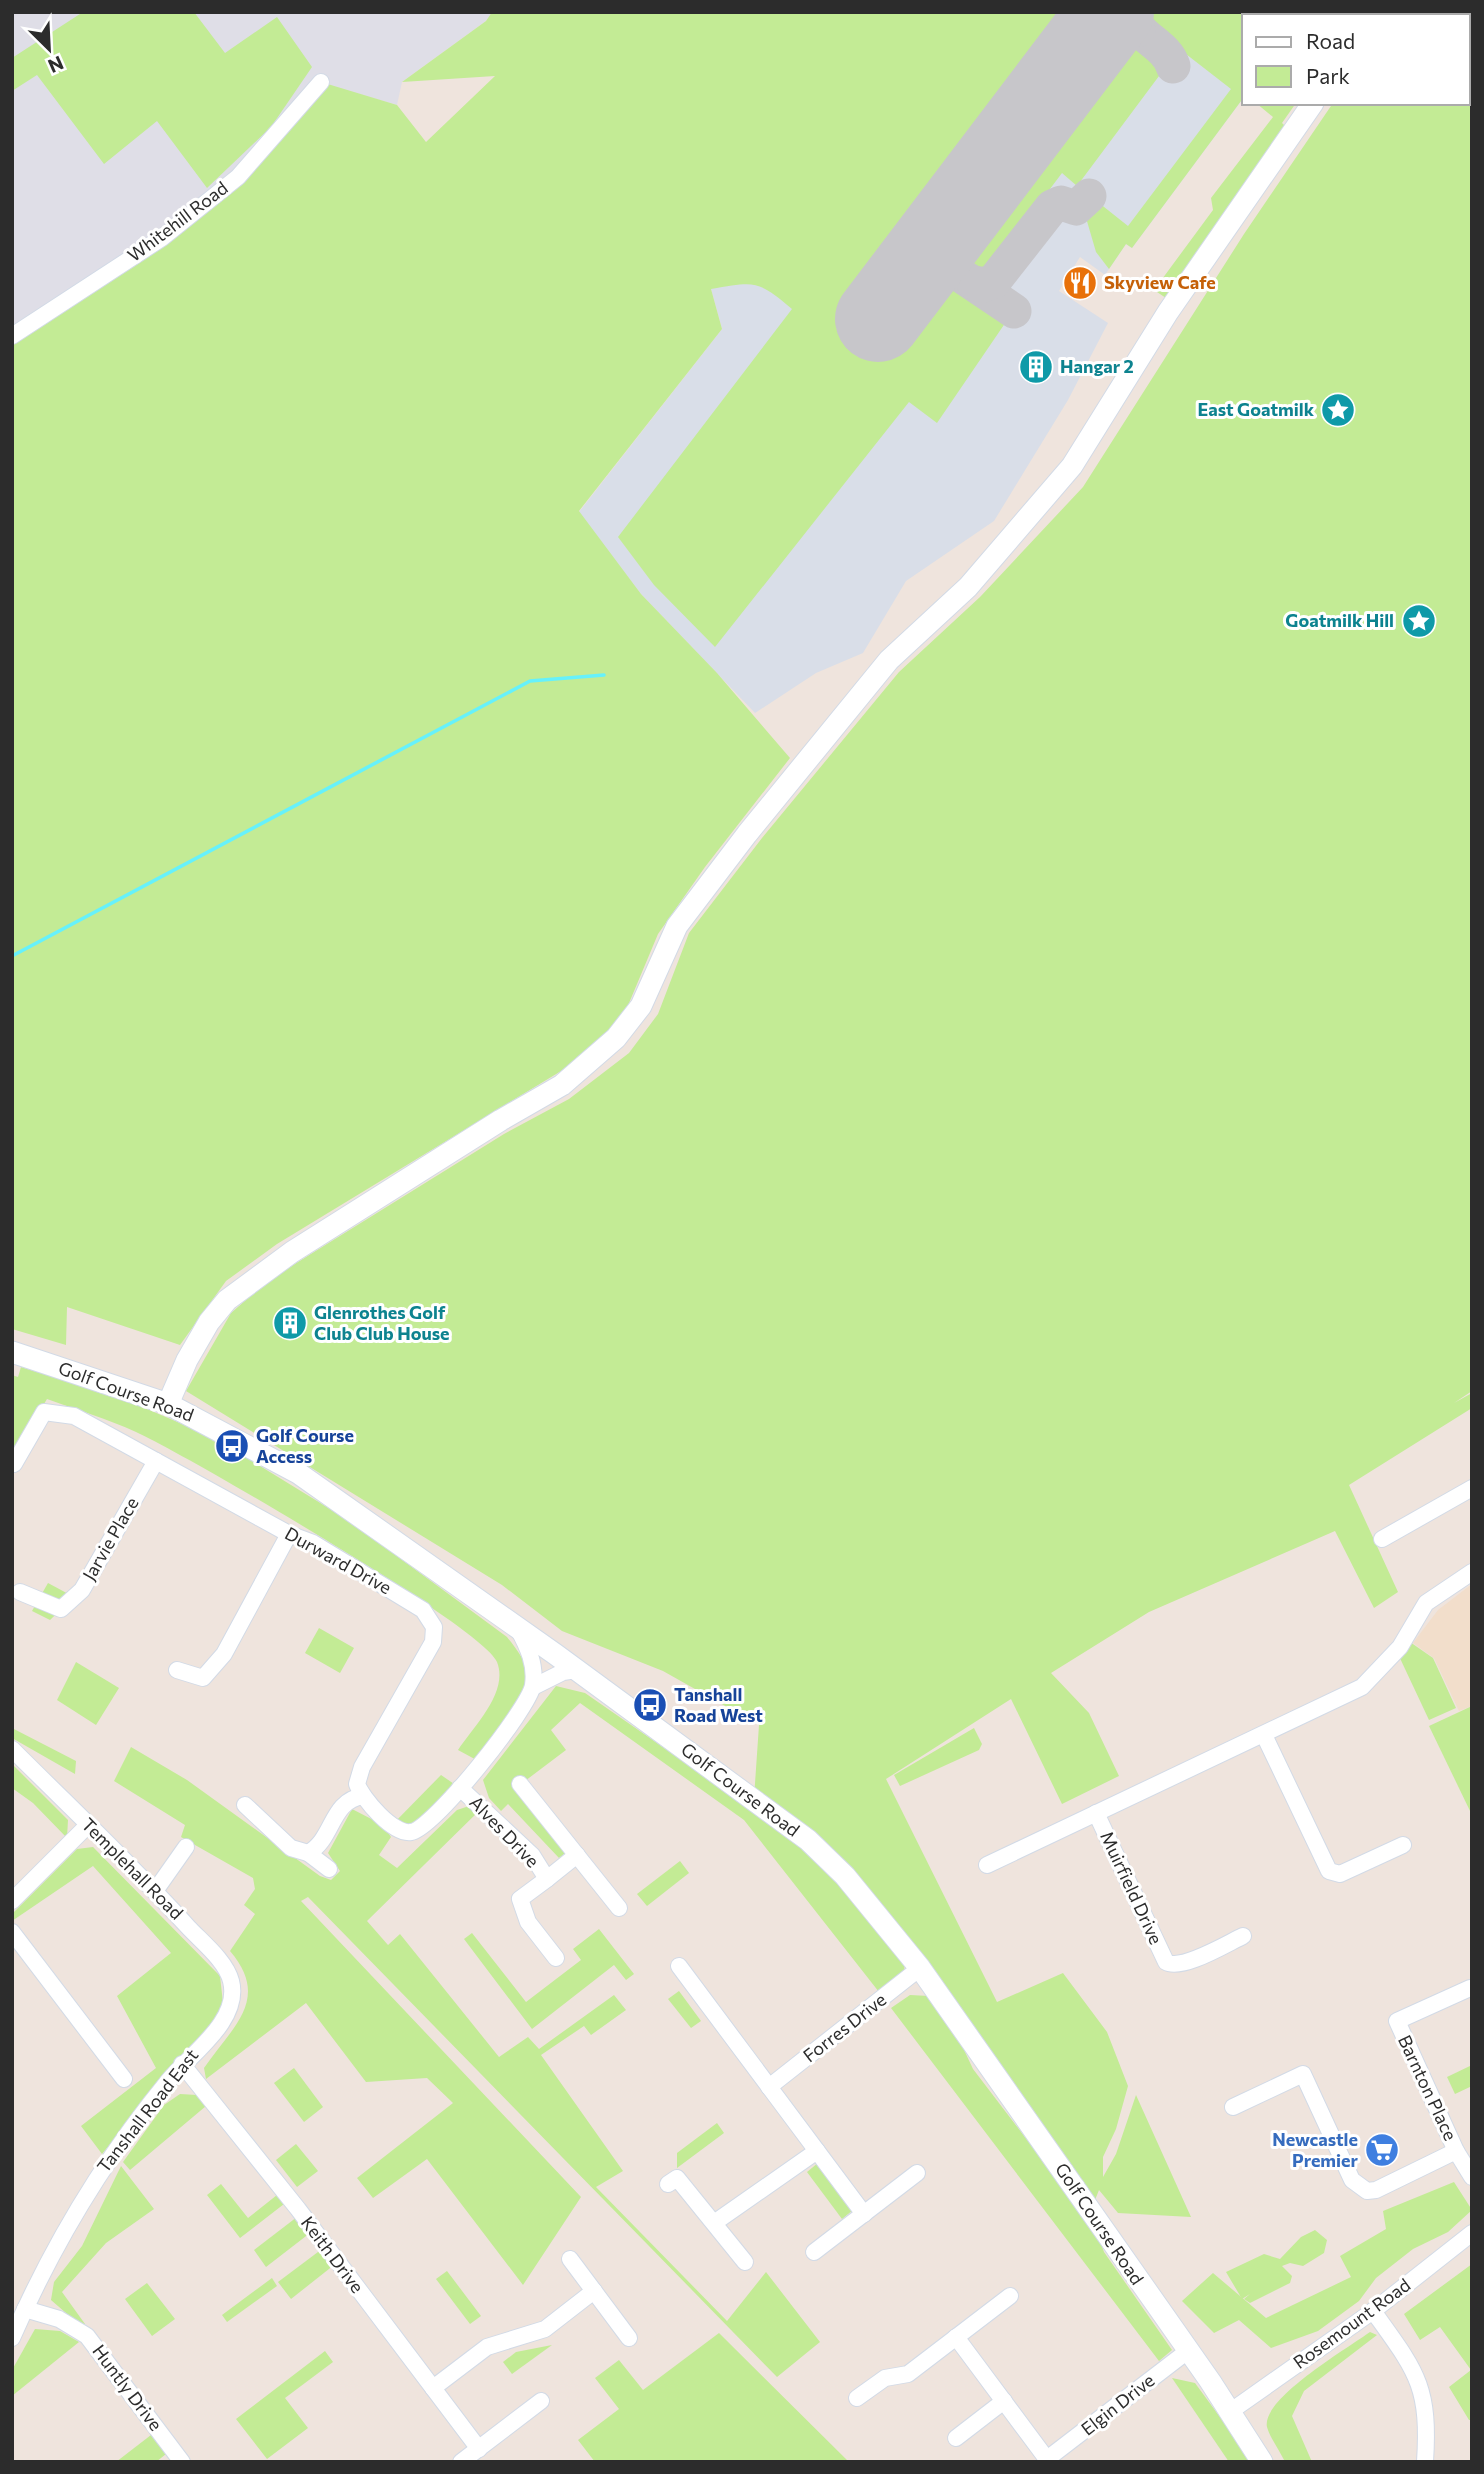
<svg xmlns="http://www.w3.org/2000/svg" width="1484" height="2474" font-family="Commissioner,sans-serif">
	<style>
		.industrial { fill: #dfdee7 }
		.education { fill: #f2decb }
		.airport { fill: #d9dee8 }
		.green { fill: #c3eb95 }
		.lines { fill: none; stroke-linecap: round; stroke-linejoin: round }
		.stream { stroke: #66f1fb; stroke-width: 3.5 }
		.taxiway { stroke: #c7c6ca; stroke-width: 35 }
		.runway { stroke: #c7c6ca; stroke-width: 86 }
		.street-casing { stroke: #d2dae6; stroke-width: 18 }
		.secondary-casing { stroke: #d2dae6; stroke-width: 23 }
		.street { stroke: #fff; stroke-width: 16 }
		.secondary { stroke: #fff; stroke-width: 21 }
		.labels { text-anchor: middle; stroke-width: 6; stroke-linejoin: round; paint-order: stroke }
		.street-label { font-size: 18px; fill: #2c2c2c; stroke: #fff }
		.food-label { font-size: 18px; font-weight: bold; fill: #c56008; stroke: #fff; text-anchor: start }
		.culture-label { font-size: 18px; font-weight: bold; fill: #0d838f; stroke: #fff; text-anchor: start }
		.transit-label { font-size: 18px; font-weight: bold; fill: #164399; stroke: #fff; text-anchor: start }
		.shop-label { font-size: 18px; font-weight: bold; fill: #366cbe; stroke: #fff; text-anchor: end }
	</style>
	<rect width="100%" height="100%" fill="#efe4dd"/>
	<path class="industrial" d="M12,12H492L486,21L402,82L397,105L321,83L238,177L12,336Z"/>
	<path class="education" d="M1472,1584V1706L1459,1711L1434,1658L1413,1643L1438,1610Z"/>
	<path class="airport" d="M782,12H1364L1362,16H1244V97L1132,248L1126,244L1105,275L1080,257L1059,291L1108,323L1068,400L994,521L906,581L863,653L816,673L755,713L641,594L579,512L722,329L711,289Z"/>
	<g class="green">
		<path d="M83,12H194L225,53L277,17L312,67L271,127L207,188L157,121L104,164L37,75L12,91V58Z"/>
		<path d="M492,12H1084L898,258L886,256L851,301L888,327C904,307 921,270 951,275L1010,316L937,423L909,402L715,647L654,585L618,537L792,309C757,279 755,282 711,289L722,329L579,511L641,594L717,673L790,758L705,867L658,934L624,1015L594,1051L277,1244L226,1281L180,1345L67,1307L66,1345L12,1329V336L238,177L321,82L397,105L426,142L495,76L402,82L486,21Z"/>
		<path d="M1139,12H1357L1355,16H1244V97L1132,248L1126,244L1109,269L1096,252L1084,211L1094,199L1128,226L1231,89L1146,23Z"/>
		<path d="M1394,12H1472V1391L1454,1403L1472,1393V1408L1349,1485L1398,1592L1374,1608L1335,1531L1149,1612L1051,1673L1089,1713L1119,1776L1062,1804L1011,1699L886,1779L997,2002L1063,1973L1107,2032L1128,2086L1116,2129L1103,2157V2177L1116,2154L1136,2095L1191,2217L1118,2213L1099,2190L1091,2210L876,1911L754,1798L759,1725L663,1671L562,1631L502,1585L186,1391L231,1313L269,1280L504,1134L569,1099L629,1053L658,1014L689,933L762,838L899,672L980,597L1083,487L1244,234L1333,103H1468V16H1392Z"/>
		<path d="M1120,36C1141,36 1159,56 1159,76L1077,186L1062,173L988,271L975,274C959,266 955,253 958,236L1100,47L1108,39Z"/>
		<path d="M1256,103H1296L1282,123L1286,127L1169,300L1154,290L1213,210L1211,198L1273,117Z"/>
		<path d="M21,1367L121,1398L213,1437L348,1520L507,1637C518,1651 532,1668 528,1687C525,1702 492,1747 482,1763L458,1750C474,1726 509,1692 497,1662C484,1628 185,1454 136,1432C108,1419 77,1410 47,1399L12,1457V1375L18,1377Z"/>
		<path d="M48,1583L74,1597L50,1620L32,1611Z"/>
		<path d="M319,1628L354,1648L340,1673L305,1653Z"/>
		<path d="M1410,1642L1433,1658L1456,1708L1429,1720L1398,1654Z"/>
		<path d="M76,1662L119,1688L96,1725L57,1700Z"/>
		<path d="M556,1686L585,1693L781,1829L829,1874L905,1959L904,1974L879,1992L744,1820L580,1703L551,1730L566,1750L521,1784L571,1848L559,1858L508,1804L501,1811L489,1798L483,1780Z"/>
		<path d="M1472,1706V1812L1471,1813L1429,1726Z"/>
		<path d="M12,1728L76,1761L75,1774L12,1738Z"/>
		<path d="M974,1728L982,1744L979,1750L900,1786L894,1775Z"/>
		<path d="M131,1747L187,1780L320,1876L331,1880L340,1871L328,1853L352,1809L383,1825L391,1837L379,1855L397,1868L457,1810L469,1806L482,1808L367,1921L388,1945L400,1934L499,2057L528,2037L539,2049L614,1995L626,2010L591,2035L584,2026L541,2055L623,2171L596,2187L727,2321L766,2272L820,2342L777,2377L308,1897L301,1901L581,2197L523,2285L427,2159L373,2198L357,2178L453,2103L427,2078L366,2082L306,2003L206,2079L204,2068C233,2026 271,1999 230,1951L255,1914L244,1905L255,1889L253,1878L181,1837L185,1825L114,1781Z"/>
		<path d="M12,1764L68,1820L67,1838L33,1803L12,1788Z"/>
		<path d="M441,1775L460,1788L419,1828L392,1825Z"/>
		<path d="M93,1847L220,1976L223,2003L212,2027L162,2081L102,2154L81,2126L156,2068L117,1996L171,1953L93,1866L12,1921L13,1913L77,1849Z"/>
		<path d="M680,1861L689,1873L647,1906L637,1894Z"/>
		<path d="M599,1929L634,1974L626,1980L614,1965L532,2029L464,1939L472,1933L526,2002L581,1960L573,1949Z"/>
		<path d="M679,1991L701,2021L691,2028L668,1999Z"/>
		<path d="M910,1995L929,1996L951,2022L973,2069L1096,2230L1104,2252L1172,2350L1159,2361L891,2008Z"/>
		<path d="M1472,2065V2086L1455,2094L1447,2077Z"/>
		<path d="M294,2068L323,2107L304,2122L274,2083Z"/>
		<path d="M180,2094L197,2095L206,2106L130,2170L123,2162L164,2105Z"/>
		<path d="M717,2123L724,2133L677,2168V2153Z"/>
		<path d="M296,2144L318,2171L297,2187L276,2160Z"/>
		<path d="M818,2163L853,2210L842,2219L807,2172Z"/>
		<path d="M121,2166L154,2209L106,2243L62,2292L85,2324L81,2326L51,2300L54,2282L82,2246Z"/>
		<path d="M1454,2182L1472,2210L1448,2232L1413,2249L1376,2278L1359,2301L1318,2331L1271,2348L1239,2320L1214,2333L1182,2301L1213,2273L1266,2318L1351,2277L1340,2256L1386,2229L1383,2211Z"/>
		<path d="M221,2184L248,2218L277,2195L284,2204L240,2238L207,2195Z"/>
		<path d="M297,2217L310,2233L266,2267L254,2250Z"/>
		<path d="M1315,2230L1327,2240L1324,2253L1303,2266L1290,2263L1282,2266L1292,2276L1290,2283L1250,2303L1244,2299L1250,2294L1242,2299L1226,2272L1264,2254L1280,2259L1301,2237Z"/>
		<path d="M322,2249L334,2265L291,2299L278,2282Z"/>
		<path d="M1472,2264V2420H1469L1449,2387L1471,2370L1440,2327L1420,2340L1404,2314Z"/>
		<path d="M447,2271L481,2316L470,2324L436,2279Z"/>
		<path d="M272,2278L277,2286L227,2322L222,2315Z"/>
		<path d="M147,2283L175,2319L152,2336L125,2299Z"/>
		<path d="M35,2329L60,2331L79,2342L12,2396V2370Z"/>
		<path d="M1370,2332L1377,2335L1304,2391L1292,2416L1312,2462H1285C1280,2451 1270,2438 1267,2427C1261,2399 1348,2348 1370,2332Z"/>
		<path d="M719,2333L849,2462H595L578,2440L619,2409L595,2378L619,2360L643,2390Z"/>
		<path d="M552,2345L512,2374L503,2362L516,2352Z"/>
		<path d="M325,2351L333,2362L285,2398L308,2428L267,2459L236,2419Z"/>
		<path d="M1172,2378L1195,2383L1253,2462H1229Z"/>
		<path d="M151,2435L166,2454L156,2462H116Z"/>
	</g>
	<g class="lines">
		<path class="stream" d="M12,956L530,681L604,675"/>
		<g class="taxiway">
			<path d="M1131,12C1135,38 1165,42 1173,66"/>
			<path d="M1090,39L1116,28L1138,30"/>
			<path d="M954,221L943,240L946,259L956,272L1014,311"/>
			<path d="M909,279C923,265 938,263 956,272"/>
			<path d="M974,283L984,285L994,281L1052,207L1061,203L1076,208L1089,196"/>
		</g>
		<path class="runway" d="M878,319L1111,12"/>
		<g class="street-casing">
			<g id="street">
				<path d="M12,336L162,238L238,177L321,82"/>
				<path d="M14,1464L44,1412L74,1416L289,1534L313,1543L423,1610L434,1627L433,1642L362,1767L357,1784C362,1798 393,1835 411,1832C433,1829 529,1709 533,1685C536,1665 528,1647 518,1629"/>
				<path d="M1382,1539L1472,1488"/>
				<path d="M20,1592L61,1609L82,1590L156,1461"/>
				<path d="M177,1670L203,1678L224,1654L289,1534"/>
				<path d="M533,1687L563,1672L576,1670"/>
				<path d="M1264,1735L1329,1871L1340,1874L1403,1845"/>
				<path d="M12,1749C71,1808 132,1865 188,1927C202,1942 226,1961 231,1981C241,2020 192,2053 169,2080C104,2159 53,2244 12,2338"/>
				<path d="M520,1784L619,1908"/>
				<path d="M460,1788L532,1855L547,1879L520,1899L528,1922L556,1958"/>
				<path d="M245,1805L291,1848L308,1853C334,1839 330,1801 363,1796"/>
				<path d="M1096,1813L1166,1962C1182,1971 1226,1944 1243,1936"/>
				<path d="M308,1853L329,1869"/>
				<path d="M987,1865L1362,1687L1400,1647L1426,1603L1472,1572"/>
				<path d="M547,1879L577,1855"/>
				<path d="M155,1891L186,1847"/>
				<path d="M12,1901L88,1825"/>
				<path d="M12,1932L124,2079"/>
				<path d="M679,1966L864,2214"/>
				<path d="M1470,1988L1397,2021L1456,2151L1472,2177"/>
				<path d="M182,2064L298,2209L479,2449"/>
				<path d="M769,2087L920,1968"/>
				<path d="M1233,2107L1303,2074L1352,2180L1367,2191L1376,2190L1456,2151"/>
				<path d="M668,2184L677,2178L745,2262"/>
				<path d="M714,2223L817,2151"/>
				<path d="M814,2252L917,2173"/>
				<path d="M570,2259L629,2338"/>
				<path d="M25,2309L59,2319L87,2336L182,2462"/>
				<path d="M1373,2311C1416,2371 1430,2385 1425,2462"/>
				<path d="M956,2337L1049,2462"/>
				<path d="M433,2388L487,2347L545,2329L594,2291"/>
				<path d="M857,2398L885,2378L908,2374L1010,2296"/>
				<path d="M1231,2411L1373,2311L1472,2233"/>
				<path d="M956,2438L1004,2401"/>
				<path d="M1047,2459L1189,2350"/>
				<path d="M461,2462L541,2401"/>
			</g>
		</g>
		<g class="secondary-casing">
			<g id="secondary">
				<path d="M1373,16L1375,12"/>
				<path d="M12,1352L168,1404L298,1473L555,1654L808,1840L845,1876L920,1968L1210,2381L1262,2462"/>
				<path d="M168,1404L187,1360L209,1322L227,1300L292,1252L501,1120L562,1085L616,1038L641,1006L677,926L747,834L889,660L968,587L1072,466L1168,312L1313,103"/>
			</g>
		</g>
		<use href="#street" class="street"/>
		<use href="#secondary" class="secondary"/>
	</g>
	<defs>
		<g id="restaurant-disc" transform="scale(1.75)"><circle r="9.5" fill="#e8710a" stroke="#fff"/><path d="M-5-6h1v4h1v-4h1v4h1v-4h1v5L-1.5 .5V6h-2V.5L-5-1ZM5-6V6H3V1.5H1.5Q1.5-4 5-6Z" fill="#fff"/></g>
		<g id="building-disc" transform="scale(1.75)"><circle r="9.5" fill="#0f9aa8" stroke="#fff"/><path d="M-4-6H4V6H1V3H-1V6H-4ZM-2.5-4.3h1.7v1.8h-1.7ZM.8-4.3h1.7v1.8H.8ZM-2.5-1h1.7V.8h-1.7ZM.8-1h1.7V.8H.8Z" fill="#fff"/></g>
		<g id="sight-disc" transform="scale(1.75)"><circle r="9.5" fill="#0f9aa8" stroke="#fff"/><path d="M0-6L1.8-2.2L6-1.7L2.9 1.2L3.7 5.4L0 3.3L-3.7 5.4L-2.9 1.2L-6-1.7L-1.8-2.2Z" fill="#fff"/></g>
		<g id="bus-disc" transform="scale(1.75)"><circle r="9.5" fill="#1a4fb4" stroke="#fff"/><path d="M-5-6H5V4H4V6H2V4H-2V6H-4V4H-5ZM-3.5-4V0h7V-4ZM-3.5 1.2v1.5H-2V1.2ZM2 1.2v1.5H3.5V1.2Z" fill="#fff"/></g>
		<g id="supermarket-disc" transform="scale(1.75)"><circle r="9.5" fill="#3f7fe0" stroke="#fff"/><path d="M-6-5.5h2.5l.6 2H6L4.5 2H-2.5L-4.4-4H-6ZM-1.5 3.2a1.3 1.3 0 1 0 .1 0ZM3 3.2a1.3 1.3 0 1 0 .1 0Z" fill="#fff"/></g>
	</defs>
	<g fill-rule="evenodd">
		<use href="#restaurant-disc" x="1080" y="283"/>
		<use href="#building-disc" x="1036" y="367"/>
		<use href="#sight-disc" x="1338" y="410"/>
		<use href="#sight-disc" x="1419" y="621"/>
		<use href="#building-disc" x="290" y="1323"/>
		<use href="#bus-disc" x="232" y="1446"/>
		<use href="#bus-disc" x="650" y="1705"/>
		<use href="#supermarket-disc" x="1382" y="2150"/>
	</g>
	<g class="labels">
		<g class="street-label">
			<text transform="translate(178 222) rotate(-37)" y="6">Whitehill Road</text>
			<text transform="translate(126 1392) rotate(20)" y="6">Golf Course Road</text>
			<text transform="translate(111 1539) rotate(-60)" y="6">Jarvie Place</text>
			<text transform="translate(338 1561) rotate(29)" y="6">Durward Drive</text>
			<text transform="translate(740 1790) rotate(37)" y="6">Golf Course Road</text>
			<text transform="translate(504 1832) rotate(46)" y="6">Alves Drive</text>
			<text transform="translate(132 1869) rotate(45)" y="6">Templehall Road</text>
			<text transform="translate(1131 1888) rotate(65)" y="6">Muirfield Drive</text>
			<text transform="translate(845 2028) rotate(-38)" y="6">Forres Drive</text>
			<text transform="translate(1427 2088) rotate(65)" y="6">Barnton Place</text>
			<text transform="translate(148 2111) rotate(-52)" y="6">Tanshall Road East</text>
			<text transform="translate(1099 2224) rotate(56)" y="6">Golf Course Road</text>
			<text transform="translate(332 2255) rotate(53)" y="6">Keith Drive</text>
			<text transform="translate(1352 2324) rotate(-36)" y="6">Rosemount Road</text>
			<text transform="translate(127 2388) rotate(53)" y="6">Huntly Drive</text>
			<text transform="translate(1118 2405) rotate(-38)" y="6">Elgin Drive</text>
		</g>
		<g class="food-label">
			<text x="1104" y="289">Skyview Cafe</text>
		</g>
		<g class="culture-label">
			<text x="1060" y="373">Hangar 2</text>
			<text x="1314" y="416" text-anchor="end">East Goatmilk</text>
			<text x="1394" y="627" text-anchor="end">Goatmilk Hill</text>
			<text x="314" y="1319">Glenrothes Golf<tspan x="314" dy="21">Club Club House</tspan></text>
		</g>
		<g class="transit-label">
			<text x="256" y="1442">Golf Course<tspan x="256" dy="21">Access</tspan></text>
			<text x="674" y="1701">Tanshall<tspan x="674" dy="21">Road West</tspan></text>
		</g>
		<g class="shop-label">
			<text x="1358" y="2146">Newcastle<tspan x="1358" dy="21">Premier</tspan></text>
		</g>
	</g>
	<rect width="1484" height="2474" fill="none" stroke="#2c2c2c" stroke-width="28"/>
	<rect x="1242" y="14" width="228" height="91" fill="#ffffff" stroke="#ababab" stroke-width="2"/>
	<rect x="1256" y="37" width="35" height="10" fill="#ffffff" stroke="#ababab" stroke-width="2"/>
	<text x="1306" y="49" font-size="21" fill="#2c2c2c">Road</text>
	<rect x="1256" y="66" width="35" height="21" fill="#c3eb95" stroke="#ababab" stroke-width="2"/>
	<text x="1306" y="84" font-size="21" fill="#2c2c2c">Park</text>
	<g transform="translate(49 49) rotate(156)" stroke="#ffffff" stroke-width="5" paint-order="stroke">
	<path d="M0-5L12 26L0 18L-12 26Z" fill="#2c2c2c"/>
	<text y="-10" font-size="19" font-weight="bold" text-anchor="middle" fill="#2c2c2c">N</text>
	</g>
</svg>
